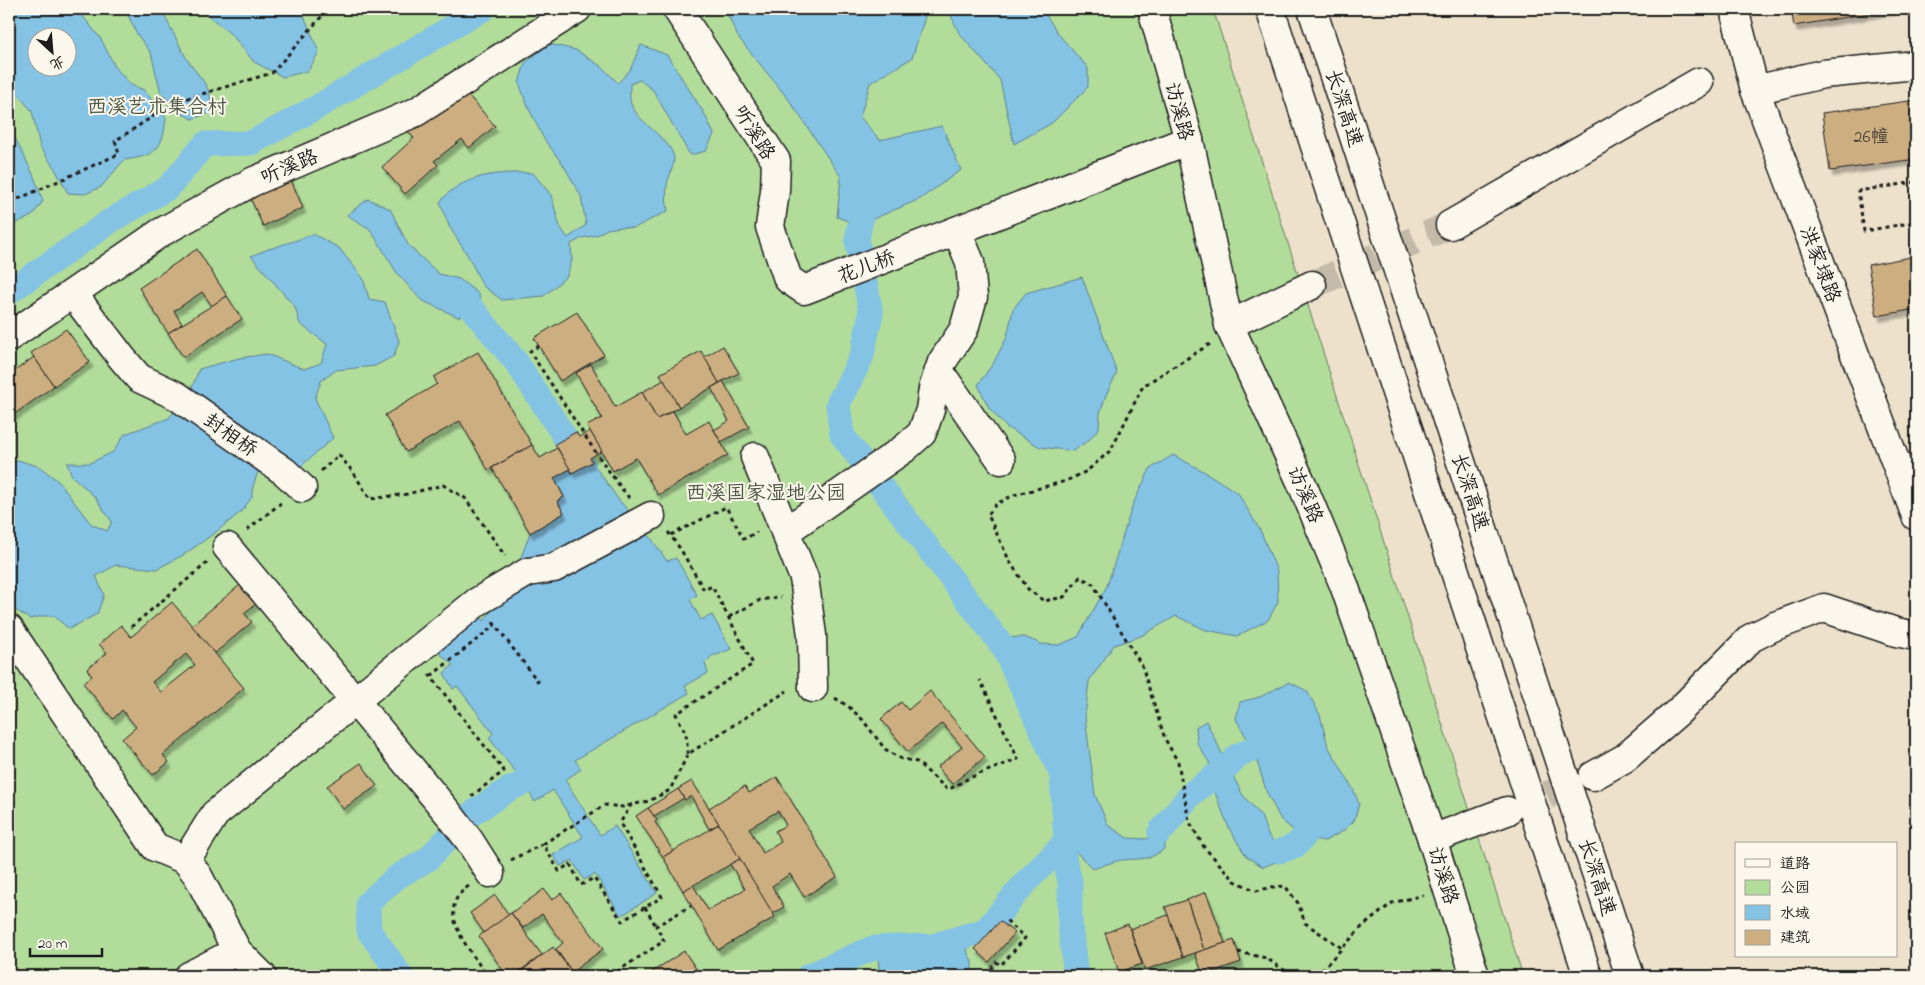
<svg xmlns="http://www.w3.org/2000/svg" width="1925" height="985" font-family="'Indie Flower','LXGW WenKai TC',sans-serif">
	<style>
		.green { fill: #b1dc9a; stroke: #667c5b; fill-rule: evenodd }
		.water { fill: #85c3e5; stroke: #5b8095; fill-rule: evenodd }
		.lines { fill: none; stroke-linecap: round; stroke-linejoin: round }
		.canal { stroke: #85c3e5; stroke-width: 25 }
		.building { fill: #cdae81; stroke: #1c1c1c; fill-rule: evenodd; filter: url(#shadow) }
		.minor-tunnel { stroke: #c3baa9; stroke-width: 28; stroke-dasharray: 28 14; stroke-linecap: butt }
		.minor-casing { stroke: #1c1c1c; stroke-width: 31 }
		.highway-casing { stroke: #1c1c1c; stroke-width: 31 }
		.path { stroke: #1c1c1c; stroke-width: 3; stroke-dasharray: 4 4; stroke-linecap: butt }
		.minor { stroke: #fbf7ec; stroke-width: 28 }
		.highway { stroke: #fbf7ec; stroke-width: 28 }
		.labels { text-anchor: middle; stroke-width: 4; stroke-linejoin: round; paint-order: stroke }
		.number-label { font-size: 18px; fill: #484035 }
		.park-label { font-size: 20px; fill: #495642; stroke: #fbf7ec }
		.street-label { font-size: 20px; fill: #1c1c1c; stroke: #fbf7ec }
	</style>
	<defs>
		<filter id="shadow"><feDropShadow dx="3" dy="5.5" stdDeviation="1" flood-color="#0004"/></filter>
	</defs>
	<rect width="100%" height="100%" fill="#ede1cc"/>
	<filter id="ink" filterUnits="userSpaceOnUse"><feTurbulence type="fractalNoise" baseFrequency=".02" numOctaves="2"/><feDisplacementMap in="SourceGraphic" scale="10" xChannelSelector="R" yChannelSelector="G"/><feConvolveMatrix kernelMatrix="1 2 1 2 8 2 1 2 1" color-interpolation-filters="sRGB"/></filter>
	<g filter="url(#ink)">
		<path class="green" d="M9,9H1213L1523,976H9ZM38,38H68V68H38Z"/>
		<g class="water">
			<path d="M9,9H77L101,39L115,67L131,85L144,90L166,118C163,150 155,156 124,160L101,187L85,194L68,193L55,169L40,147L32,111L9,84ZM38,38H68V68H38Z"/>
			<path d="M125,9H161C169,24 176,39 184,54C196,77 215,84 210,113L192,119L179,112L161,93L151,53L137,34Z"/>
			<path d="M205,9H299L304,16L319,52L308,71L283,77L254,62L232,35L209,16Z"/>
			<path d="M725,9H919L925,17L912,58L870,83L860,117L880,140L942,126L961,170L920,199L859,225L837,217L841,177L789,100L738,37Z"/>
			<path d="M948,9H1042L1059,35L1088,68V87L1052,123L1014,144L1000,80L959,33Z"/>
			<path d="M549,44L576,50L602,67L618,83L630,70L641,45L667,55L704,113L714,134L706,151L690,155L653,90L640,80L630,84C630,90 629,98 631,104C638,123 672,140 674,158C674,166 669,176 667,184C666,193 666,202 668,211L634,228L621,227L607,229L597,235L582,238L571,244L572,260L567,276L544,296L502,300L483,286L468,256L449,226L440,202C462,174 499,172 533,173L551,195L560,227L568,238L586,225L581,196L564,166L544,139L528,107L519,83L525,63Z"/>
			<path d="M9,126L33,174L43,201L32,216L14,224L9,221Z"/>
			<path d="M368,199L390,209L408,245L439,274L459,279L479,294L480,307L458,317L421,300L397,273L370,229L347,215Z"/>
			<path d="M313,234L339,248L363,278L369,299L385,302L399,341L394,356L375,366L336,370L321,381L315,398L333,438L299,468L269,460L257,474L252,490V497L242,511L216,532L185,554L157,569L116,565L96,576L104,595L97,614L69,629L54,616H43L30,619L9,606V468L18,460L40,467L58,481L91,524L107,531L112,522L95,497L72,476L67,463H90L113,452L125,434L169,418L190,393L199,369L239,358L267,354L304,369L321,363L327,344L300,324L295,307L251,256C270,247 292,243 313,234Z"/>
			<path d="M1082,277L1117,373L1106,395L1100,413L1099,428L1089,440L1073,451L1040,447L1006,427L989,408L978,385L994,362L1007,337L1013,309L1026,293Z"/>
			<path d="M1173,455L1205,472L1238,493L1261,532L1277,571L1278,602L1268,620L1237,636L1206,630L1176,616L1141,636L1114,645L1089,681L1085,716L1095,795L1108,825L1127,838L1147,839L1160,832L1166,839L1164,849C1149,861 1141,858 1123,860C1113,861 1103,866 1093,869L1066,842L1062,775L1030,703L997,638L1025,637L1041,644L1059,645L1078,637L1107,586L1133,504L1150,469Z"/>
			<path d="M592,462L618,499L646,531L667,561L676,558L697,595L690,600L701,620L712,615L731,649L717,655H713L705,663L708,673L685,686L689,693L575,760L581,769L565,780L600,835L615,826L657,893L621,916L595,874L584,880L572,860L560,866L553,855L583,837L553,790L535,802L524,783L489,738L493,733L457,686L453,689L444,673L453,665L431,646L475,609L484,621L500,598L519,563L530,533L564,513L557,501L564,497L554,478L570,469L572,473Z"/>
			<path d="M1289,682L1307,691L1320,715L1328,746L1353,789L1359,804L1354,821L1343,831L1325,841L1303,838L1281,820L1267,793L1253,749L1236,719L1240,702L1260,697Z"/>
			<path d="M1206,721L1242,794L1261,816L1268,835L1286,858L1263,867L1246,856L1229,828L1213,788L1209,762L1197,743L1196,727Z"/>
			<path d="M974,933L967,951L972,961V976H884L879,971L878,947L933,946Z"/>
		</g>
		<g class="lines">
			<g class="canal">
				<path d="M9,292L112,220L168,188L205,144L251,143L319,106L483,9"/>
				<path d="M473,310L517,363L584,467"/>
				<path d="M1160,832L1192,793L1229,766L1237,756L1253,749"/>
				<path d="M1061,846L1070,881V925L1076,976"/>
				<path d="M1280,851L1295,846L1303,838"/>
				<path d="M401,976L369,931L368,903L397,877L428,859L470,815L509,789L524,783L551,766"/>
				<path d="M808,976L873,948L933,946L986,930L1025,883L1066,842L1062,775L1004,648L842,435L838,404L862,356L871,313L857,240L863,207L859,193"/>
			</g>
		</g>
		<g class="building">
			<path d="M1791,9H1894L1794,26Z"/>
			<path d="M462,88L495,126L469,148L462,139L434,161L438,165L405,194L382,167L414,138L408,132Z"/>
			<path d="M1916,100V159L1830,171L1822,113Z"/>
			<path d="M288,173L303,208L263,226L247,191Z"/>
			<path d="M197,249L227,296L212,306L202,292L174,311L182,324L168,333L139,288Z"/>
			<path d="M1916,256V309L1877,316L1868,265Z"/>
			<path d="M227,296L242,319L183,357L168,333Z"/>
			<path d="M577,312L604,355L560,381L534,338Z"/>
			<path d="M66,329L90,362L54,386L31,353Z"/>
			<path d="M723,346L739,373L719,383L704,357Z"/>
			<path d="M701,351L719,383L679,407L660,374Z"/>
			<path d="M478,352L532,445L488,470L460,421L406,452L385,415L437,384L434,377Z"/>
			<path d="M34,357L54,386L9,418V375Z"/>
			<path d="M591,364L615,407L642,392L657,419L673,411L686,434L709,421L728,455L658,495L636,458L613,471L587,426L602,418L576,373Z"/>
			<path d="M664,380L679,407L657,419L642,392Z"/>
			<path d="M723,381L749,427L721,442L714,430L729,421L711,388Z"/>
			<path d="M1916,397V425L1912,398Z"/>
			<path d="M590,431L602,451L590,458L592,462L572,473L555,444L576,432L579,437Z"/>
			<path d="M532,445L540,458L557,448L570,469L554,478L564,497L557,501L564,513L530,533L492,468Z"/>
			<path d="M240,585L256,604L244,613L252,622L215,653L191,626Z"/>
			<path d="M172,602L244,688L163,755L169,762L153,775L122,739L136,727L122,710L113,719L83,683L92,676L87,669L107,653L99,644L121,625L131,637ZM186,654L195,665L161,692L152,682Z"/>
			<path d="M930,691L985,757L952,784L937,767L962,747L942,723L908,752L881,719L901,702L908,710Z"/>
			<path d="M361,763L377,786L343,809L327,786Z"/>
			<path d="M777,777L837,877L804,897L790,874L772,886L784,907L772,914L709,808L745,786L749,793ZM778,811L786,825L775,831L781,842L763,853L749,828Z"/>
			<path d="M692,781L719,824L709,829L691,796L685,800L678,789Z"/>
			<path d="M678,789L684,798L654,816L648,808Z"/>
			<path d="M648,808L657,820L655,822L673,851L663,857L636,816Z"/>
			<path d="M719,824L740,859L683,891L663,857Z"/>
			<path d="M740,859L775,917L718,950L683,891L693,885L708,910L745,889L730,864Z"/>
			<path d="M544,889L552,900L561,893L603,949L572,972L556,949L563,943L542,914L523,928L511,913Z"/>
			<path d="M1206,892L1225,943L1204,950L1187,900Z"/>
			<path d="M495,895L509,915L484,933L470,913Z"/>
			<path d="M1187,900L1204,950L1183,957L1165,907Z"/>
			<path d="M511,913L542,955L513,976H499L504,972L479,936Z"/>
			<path d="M1168,915L1183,957L1145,970L1130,929Z"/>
			<path d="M1000,921L1015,933L989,962L975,949Z"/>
			<path d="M1128,924L1142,964L1119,972L1105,933Z"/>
			<path d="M1234,940L1241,962L1203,975L1195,953Z"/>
			<path d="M553,947L572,972L566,976H523L520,972Z"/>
			<path d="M684,951L701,976H655L652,972Z"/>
			<path d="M1238,971L1240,976H1224Z"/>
		</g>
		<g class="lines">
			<g class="minor-tunnel">
				<path d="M1312,285L1450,225"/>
				<path d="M1508,811L1589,778"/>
			</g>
			<g class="minor-casing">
				<g id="minor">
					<path d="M677,9L776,161L775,191L770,227L788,279L804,290L1189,140"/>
					<path d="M1152,9L1189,140L1229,325L1302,484L1344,585L1432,839L1475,976"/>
					<path d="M1734,9L1755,90L1916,516"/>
					<path d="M1755,90L1823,74L1916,65"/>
					<path d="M1450,225L1699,82"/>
					<path d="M73,294L122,358L139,378L177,396L285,472L302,488"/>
					<path d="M1229,325L1312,285"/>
					<path d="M9,337L160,233L252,182L416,112L577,9"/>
					<path d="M939,371L1001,460"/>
					<path d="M755,457L804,578L812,635L813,688"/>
					<path d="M785,532L905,448L922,433L930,410L933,389L942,362L964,329L973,297L970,262L957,231"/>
					<path d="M227,547L449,814L469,840L490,873"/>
					<path d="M9,629L155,847L186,860"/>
					<path d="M1593,776L1625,758L1678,712L1751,638L1775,626L1824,608L1896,632L1916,636"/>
					<path d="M1432,839L1507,811"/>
					<path d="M189,976L237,951"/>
					<path d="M262,976L237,951L198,876L186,860L215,814L477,602L528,572L554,568L651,516"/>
				</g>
			</g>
			<g class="highway-casing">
				<g id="highway">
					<path d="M1270,9L1588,976"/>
					<path d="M1312,9L1630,976"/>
				</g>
			</g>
			<g class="path">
				<path d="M1916,182L1858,191L1864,231L1916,222"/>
				<path d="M9,186L18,199L119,154L115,141L175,102L272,73L328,9"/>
				<path d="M1210,344L1143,386L1111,450L1087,471L1066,481L1014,495L996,504L988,515L1010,562L1028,589L1044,601L1064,597L1080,577L1093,584L1142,666L1165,739L1178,762L1189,821L1204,847L1235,881L1256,891L1272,887L1285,886L1298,903L1305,923L1342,948"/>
				<path d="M539,346L530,351L534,358C566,405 594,454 630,499"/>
				<path d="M321,471L339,455L353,472L370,499L407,494L443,485L465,498L505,556"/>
				<path d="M247,530L281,503"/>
				<path d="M668,532L681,550L704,590L712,586L753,664L676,714L686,734L688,754"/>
				<path d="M671,535L726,507L744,539L757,532"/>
				<path d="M729,617L760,600L781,597"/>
				<path d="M493,622L539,683"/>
				<path d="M131,627L207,563"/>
				<path d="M429,674L504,771L469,798"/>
				<path d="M431,676L495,625"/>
				<path d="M835,698L849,707L862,719L885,749L899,758L917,762L948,790L969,778L1018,759L980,680"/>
				<path d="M543,844L605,805L623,807L631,805"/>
				<path d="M511,860L543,844L559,871L570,864L581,885L594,878L622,921L662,897L620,823L631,805L649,801L670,790L688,754L787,691"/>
				<path d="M469,886C432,909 471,951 487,976"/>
				<path d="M645,907L656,926"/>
				<path d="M1238,952L1266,958L1293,976"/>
				<path d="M610,976L664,941L656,926L691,906"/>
				<path d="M987,976L996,962L1001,965L1025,938L1005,919"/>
				<path d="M1316,976L1362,927L1392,903L1424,895"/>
			</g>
			<use href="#minor" class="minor"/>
			<use href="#highway" class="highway"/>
		</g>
	</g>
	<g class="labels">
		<g class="number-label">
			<text x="1871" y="142">26幢</text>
		</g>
		<g class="park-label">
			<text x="157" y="113">西溪艺术集合村</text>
			<text x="766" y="499">西溪国家湿地公园</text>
		</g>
		<g class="street-label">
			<text transform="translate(1345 108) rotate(72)" y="7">长深高速</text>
			<text transform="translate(1180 111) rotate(75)" y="7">访溪路</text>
			<text transform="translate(755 132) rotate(58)" y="7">听溪路</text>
			<text transform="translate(289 166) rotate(-23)" y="7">听溪路</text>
			<text transform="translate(1821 264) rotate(69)" y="7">洪家埭路</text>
			<text transform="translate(866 266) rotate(-21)" y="7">花儿桥</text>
			<text transform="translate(231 434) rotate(35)" y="7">封相桥</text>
			<text transform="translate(1471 492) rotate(72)" y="7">长深高速</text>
			<text transform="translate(1306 494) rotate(67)" y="7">访溪路</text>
			<text transform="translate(1444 875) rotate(73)" y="7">访溪路</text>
			<text transform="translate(1598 877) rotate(72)" y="7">长深高速</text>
		</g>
	</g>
	<rect width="1925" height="985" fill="none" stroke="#fbf7ec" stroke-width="30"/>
	<rect x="15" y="15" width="1895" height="955" fill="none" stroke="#1c1c1c" stroke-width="2" filter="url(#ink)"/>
	<rect x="1735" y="842" width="162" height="115" fill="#fbf7ec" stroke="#a29f99"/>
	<rect x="1745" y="859" width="25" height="8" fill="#fbf7ec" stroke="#a29f99"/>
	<text x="1780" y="868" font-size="15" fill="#1c1c1c">道路</text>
	<rect x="1745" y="880" width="25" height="15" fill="#b1dc9a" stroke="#a29f99"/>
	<text x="1780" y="892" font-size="15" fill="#1c1c1c">公园</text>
	<rect x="1745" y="905" width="25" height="15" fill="#85c3e5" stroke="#a29f99"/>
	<text x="1780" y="918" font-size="15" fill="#1c1c1c">水域</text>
	<rect x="1745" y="930" width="25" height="15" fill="#cdae81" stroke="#a29f99"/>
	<text x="1780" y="942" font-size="15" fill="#1c1c1c">建筑</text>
	<g transform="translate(52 52) rotate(154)"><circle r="24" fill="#fbf7ec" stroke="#a29f99"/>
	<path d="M0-4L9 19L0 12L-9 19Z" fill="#1c1c1c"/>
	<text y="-8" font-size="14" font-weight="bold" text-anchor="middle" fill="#1c1c1c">北</text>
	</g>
	<path d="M30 948v8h72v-8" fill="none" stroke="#1c1c1c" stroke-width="2.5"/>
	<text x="38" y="948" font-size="15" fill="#1c1c1c" stroke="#fbf7ec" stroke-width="4" paint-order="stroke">20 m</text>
</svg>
